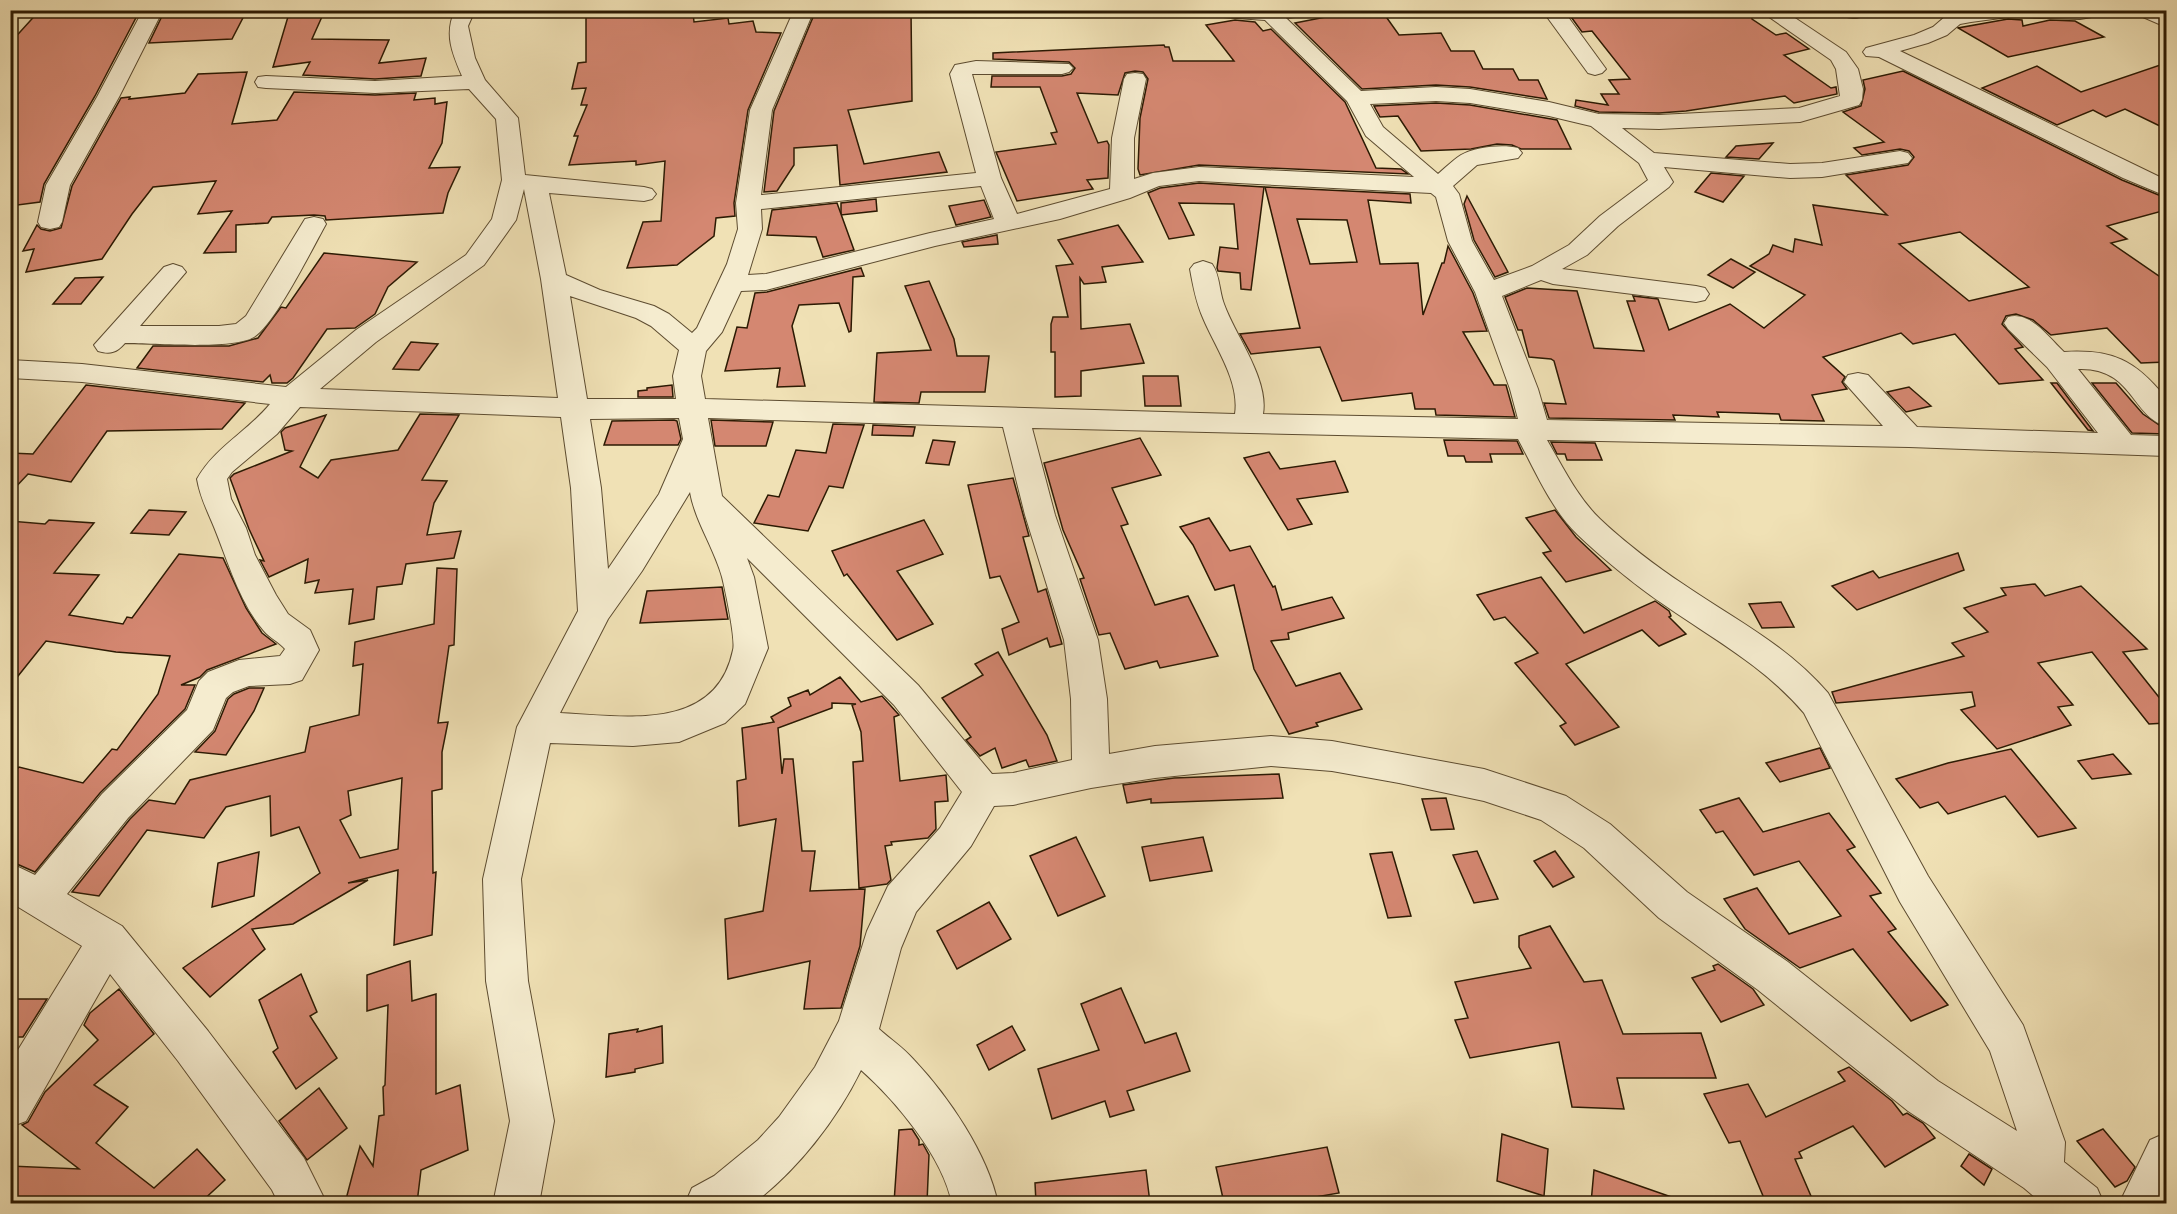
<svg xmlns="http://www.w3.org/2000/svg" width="2177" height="1214" font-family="'IM FELL Double Pica',serif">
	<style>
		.building { fill: #d48771; stroke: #2c1a03; stroke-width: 1.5; fill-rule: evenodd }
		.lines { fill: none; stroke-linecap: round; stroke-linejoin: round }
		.minor-casing { stroke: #5d4c30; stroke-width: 2 }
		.minor { fill: #f5eccf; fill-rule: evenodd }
	</style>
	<rect width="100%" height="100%" fill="#f0e1b5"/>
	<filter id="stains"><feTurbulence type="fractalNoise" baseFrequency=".00333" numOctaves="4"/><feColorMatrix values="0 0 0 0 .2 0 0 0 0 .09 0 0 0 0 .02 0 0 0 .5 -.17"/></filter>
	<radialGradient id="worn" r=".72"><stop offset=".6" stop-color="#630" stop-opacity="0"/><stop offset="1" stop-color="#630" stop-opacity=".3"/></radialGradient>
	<g class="building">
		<path d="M40,10H140L95,96L44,184L40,202L10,206V43Z"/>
		<path d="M165,10H247L232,39L149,43Z"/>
		<path d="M290,10H325L312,39L389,40L379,63L426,58L421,76L375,79L303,75L310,62L273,67Z"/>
		<path d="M586,10H668V16L693,13L694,22L728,18L729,24L753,21L756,32L781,33L748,110L734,203L735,216L716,218L714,236L677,265L627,268L643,222L661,221L665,161L636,165V161L569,165L578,136H574L587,105H581L586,88L572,89L578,63L586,62Z"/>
		<path d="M816,10H911L912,101L848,110L864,164L939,152L947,172L840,185L837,145L794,148V165L777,191L764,192L774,111Z"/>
		<path d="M1566,10H1751L1752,19L1776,35L1786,33L1809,49L1784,55L1831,88L1836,87L1837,94L1794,103L1785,96L1686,111L1659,113L1599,112L1575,106L1576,100L1608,105L1601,94H1619L1609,80L1630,79L1592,31L1582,32Z"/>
		<path d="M1382,11L1399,35L1441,33L1451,51H1474L1483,69H1513L1519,80H1538L1547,99L1470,87L1436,85L1362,89L1295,23L1341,14Z"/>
		<path d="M2008,19L2022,20L2023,26L2050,20L2075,21L2104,37L2008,57L1958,28Z"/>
		<path d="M1235,20L1255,22L1263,31L1271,29L1345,102L1376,168L1401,169L1408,174L1199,165L1140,175L1138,169L1140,118L1148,79L1143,72L1135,71L1125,73L1118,95L1077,93L1098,143L1107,141L1109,145L1108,178L1087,180L1093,189L1017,201L996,152L1056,144L1051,133L1057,132L1040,87H991L992,76H1062L1071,74L1075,68L1069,62L993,59V53L1164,45L1165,47H1169L1173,61H1234L1206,25Z"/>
		<path d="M2166,63V129L2125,109L2106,117L2093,110L2057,125L1982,88L2037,66L2081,92Z"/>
		<path d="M1903,71L2122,180L2166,198V210L2107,226L2127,239L2111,243L2166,281V362L2141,363L2107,328L2051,335L2033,320L2016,314L2006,316L2002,324L2023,347L2015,349L2043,380L1999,384L1955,334L1913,344L1901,333L1823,357L1845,377L1842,382L1847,389L1812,395L1824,421L1781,420L1779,414L1717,412L1719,417L1673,415L1675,420L1549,418L1544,403L1566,404L1554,361L1551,359L1529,357L1522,330H1518L1505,297L1527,288L1577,291L1594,348L1644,351L1627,301H1635L1633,296L1658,299L1669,330L1730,304L1764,328L1805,295L1750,266L1769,254L1773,245L1793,252L1795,239L1822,245L1813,205L1887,215L1846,175L1908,165L1914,157L1909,151L1900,149L1862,155L1854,148L1884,142L1843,112L1861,106L1865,89L1863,80ZM1960,232L2029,287L1969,301L1899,244Z"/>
		<path d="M247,72L232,124L277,120L294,92L375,95L416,93L414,100L435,98V104L447,102L442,143L429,168L460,167L448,193L443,213L326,220L325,216L314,215L272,217L268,223L236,225V252L204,253L232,211L198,214L216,181L153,187L132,214L102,259L26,272L34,249L23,251L37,225L41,229L50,231L61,228L72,186L121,98L130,97L129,99L185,93L198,74Z"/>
		<path d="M1436,103L1470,105L1557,120L1571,149H1521L1512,145L1497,144L1471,149L1421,151L1398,116L1380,117L1374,106Z"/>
		<path d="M1773,143L1759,159L1726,157L1736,146Z"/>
		<path d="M1711,173L1744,176L1723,202L1695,192Z"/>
		<path d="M1199,183L1264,187L1251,290L1241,289L1240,273L1218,271L1217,268L1220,247L1238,249L1234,204L1179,203L1194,235L1169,239L1148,193L1160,188Z"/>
		<path d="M1265,187L1410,194L1411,203L1368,200L1380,264L1418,263L1423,315L1442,263H1444L1448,246L1473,293L1487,331L1463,332L1494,385H1506L1515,417L1436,415L1435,409H1415L1412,393L1342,401L1320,347L1251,354L1240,334L1300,328ZM1297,219L1347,220L1357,262L1310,264Z"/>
		<path d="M1467,196L1501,259L1508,272L1495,277L1474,240L1464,204Z"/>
		<path d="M876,199L877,211L841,215V203Z"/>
		<path d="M984,200L991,217L956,225L949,206Z"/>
		<path d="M837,203L854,250L823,257L816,237L767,235L772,210Z"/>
		<path d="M1118,225L1143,262L1102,267L1106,282L1084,284L1080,278L1081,329L1130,324L1144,363L1081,371V396L1055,397V352H1051V324L1053,317H1068L1056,266L1073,264L1058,240Z"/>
		<path d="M997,235L998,244L964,247L962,242Z"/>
		<path d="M324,253L417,262L388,287L375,314L355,328L327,329L293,378L287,383H272L270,375L263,382L137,368L153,346H229L258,338L281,307L286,308Z"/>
		<path d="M1731,259L1755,272L1733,288L1708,275Z"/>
		<path d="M861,268L864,276L853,277L851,331L849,332L839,303L799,305L792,326L805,386L777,387L780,368L725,371L737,327L747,328L755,293L767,292Z"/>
		<path d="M103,277L81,304H53L75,278Z"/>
		<path d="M929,281L954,339L957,356H989L985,392H921L919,403L874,402L877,353L931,350L905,286Z"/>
		<path d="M411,342L438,344L419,370L393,369Z"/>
		<path d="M1143,376H1178L1181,406H1145Z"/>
		<path d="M2051,383H2057L2093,431L2088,430Z"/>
		<path d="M2092,383H2116L2143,414L2162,427L2166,434L2132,433Z"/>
		<path d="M86,385L245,403L222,429L107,431L71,482L28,474L10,493V453L33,454Z"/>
		<path d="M672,385L673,397H638V391L647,390V388Z"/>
		<path d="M1909,387L1931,406L1906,412L1887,392Z"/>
		<path d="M420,414L459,415L422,480L447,481L434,503L427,535L461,531L454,558L406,564L402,584L377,587L374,619L349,624L353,589L315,593L319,580L305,583L308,559L269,577L260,560L264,561L249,529L230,478L234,474L292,451L285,450L281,432L285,428L326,415L300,467L318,478L331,460L398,450Z"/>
		<path d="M674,420L677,421L681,439L678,445H604L612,421Z"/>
		<path d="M711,420L773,422L766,446H715Z"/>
		<path d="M833,424L864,425L843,488L829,486L808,531L754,523L768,495L779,497L796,450L826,453Z"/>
		<path d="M873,425L915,427L913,436L872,435Z"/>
		<path d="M1140,438L1161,475L1112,488L1128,524L1121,526L1155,605L1188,596L1218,656L1160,668L1157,661L1125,669L1110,633L1099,635L1080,579L1084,578L1063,530L1044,463Z"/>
		<path d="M933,440L955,442L949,465L926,463Z"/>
		<path d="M1444,440L1517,441L1523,454H1490L1492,462H1466L1464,456H1448Z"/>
		<path d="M1551,442L1595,443L1602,460H1567L1565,454H1557Z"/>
		<path d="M1269,452L1280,469L1335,461L1348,492L1297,499L1312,524L1288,530L1244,458Z"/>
		<path d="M1013,478L1029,536L1023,537L1038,592L1046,589L1062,644L1050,647L1047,638L1009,655L1002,629L1019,622L1000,576L990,578L968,485Z"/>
		<path d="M149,510L186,512L169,535L131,533Z"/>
		<path d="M1555,510L1576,537L1611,570L1566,582L1543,553L1551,551L1526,518Z"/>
		<path d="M1209,518L1230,551L1250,546L1273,587L1275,586L1282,610L1332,597L1344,618L1288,633L1289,639L1271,641L1296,686L1340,673L1362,709L1316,723L1318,726L1289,734L1254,669L1234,585L1215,590L1193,545L1180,527Z"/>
		<path d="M49,520L94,523L54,573L99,575L69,615L123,624L127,617L132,618L179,554L223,558L246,608L262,633L276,644L207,670L200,677L181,685H195L185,709L100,793L35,872L10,861V776L19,767L83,783L112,749L117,750L158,694L170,656L116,652L46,641L10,686V521L45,524Z"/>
		<path d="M924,520L943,554L897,571L933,624L897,640L847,574L844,576L832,551Z"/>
		<path d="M1958,553L1964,570L1857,610L1832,586L1873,571L1879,578Z"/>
		<path d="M437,568L457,569L454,645L449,646L438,723L448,722L442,752V789L432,791L433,873L436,872L432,935L394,945L398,870L348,883L368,880L293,924L252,929L265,949L210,997L183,968L320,873L299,827L271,836L270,796L226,807L204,838L147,830L99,896L72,892L130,819L149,800L175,804L190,780L305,752L310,727L359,715L363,664L353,666L355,642L434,624ZM402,778L398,849L360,858L340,820L351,815L348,791Z"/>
		<path d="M1541,577L1584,633L1655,601L1669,611L1671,616L1669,617L1686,634L1659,646L1642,630L1566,664L1619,727L1575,745L1560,726L1566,723L1515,663L1538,653L1505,617L1494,620L1477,595Z"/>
		<path d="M2035,584L2045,596L2081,586L2147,649L2123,652L2166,706V723L2149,724L2092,652L2038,663L2073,705L2058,707L2071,725L1997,749L1961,710L1975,706L1972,692L1836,703L1832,692L1964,656L1952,643L1988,632L1964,608L2006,595L2001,588Z"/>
		<path d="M722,587L728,619L640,623L647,591Z"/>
		<path d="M1781,602L1794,627L1762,628L1749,604Z"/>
		<path d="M998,652L1047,735L1057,761L1029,767L1026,760L1002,768L995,748L980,756L966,740L971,737L942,698L983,675L975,664Z"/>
		<path d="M840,677L861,702L882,696L899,715L894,717L900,781L946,775L948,801L935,802L936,829L928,838L891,842L892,845L885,846L891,880L887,884L859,888L853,762L863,761L861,732L852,705L856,704L832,703V708L778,728L782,774L784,759H793L802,851H815L810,891L865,889L860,946L841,1008L804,1009L810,961L728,979L725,919L763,911L776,819L739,826L737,781L746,779L742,728L774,722L771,717L791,706L788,698L808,690L810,695Z"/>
		<path d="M249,688H264L254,711L226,755L195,752L215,731L228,699L234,694Z"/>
		<path d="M1820,748L1830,768L1780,782L1766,763Z"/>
		<path d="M2011,749L2076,828L2038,837L2005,796L1948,814L1938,802L1920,808L1896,779L1948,763Z"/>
		<path d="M2113,754L2131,774L2092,779L2078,761Z"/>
		<path d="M1279,774L1283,798L1151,803V799L1127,803L1123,785L1174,778Z"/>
		<path d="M1446,798L1454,829L1431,830L1422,799Z"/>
		<path d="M1739,798L1763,832L1829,813L1855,847L1847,850L1881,893L1870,896L1896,929L1888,932L1948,1005L1911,1021L1853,949L1800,968L1745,929L1724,899L1757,888L1789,934L1841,916L1799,861L1754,875L1723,831L1716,833L1700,810Z"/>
		<path d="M1076,837L1105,896L1058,916L1030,856Z"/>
		<path d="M1203,837L1212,871L1150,881L1142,847Z"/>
		<path d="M1477,851L1498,899L1474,903L1453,855Z"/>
		<path d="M1555,851L1574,877L1553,887L1534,861Z"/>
		<path d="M259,852L254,896L212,907L218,863Z"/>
		<path d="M1392,852L1411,916L1388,918L1370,854Z"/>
		<path d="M989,902L1011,939L957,969L937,931Z"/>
		<path d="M1550,926L1584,982L1602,980L1623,1034L1701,1033L1716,1078H1617L1624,1109L1572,1107L1559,1042L1470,1058L1455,1020L1468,1018L1455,982L1531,968L1519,947V936Z"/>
		<path d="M410,961L412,1001L436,994V1094L460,1085L468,1150L421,1170L417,1203H345L360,1146L373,1166L379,1116L384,1115L383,1087L385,1085L388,1005L367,1011V975Z"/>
		<path d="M1718,964L1753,989L1764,1005L1721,1022L1692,978L1715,970L1713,966Z"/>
		<path d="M301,974L317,1012L310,1016L337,1058L296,1089L273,1052L278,1048L259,1000Z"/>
		<path d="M1121,988L1145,1043L1176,1033L1190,1071L1127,1091L1134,1110L1110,1117L1105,1101L1052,1119L1038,1069L1099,1050L1081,1004Z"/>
		<path d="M119,989L154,1034L94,1085L128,1107L96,1143L154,1188L197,1149L225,1180L200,1203H10V1166L79,1169L22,1125L28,1122L45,1092L98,1040L84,1025L90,1013Z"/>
		<path d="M10,999H47L23,1037H10Z"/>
		<path d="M662,1026L663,1063L635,1069V1072L606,1077L609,1034L638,1029L637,1032Z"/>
		<path d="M1012,1026L1025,1050L989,1070L977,1045Z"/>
		<path d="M1849,1067L1892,1101L1903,1115L1907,1113L1923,1123L1935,1138L1885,1167L1853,1126L1799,1152L1802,1158L1795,1159L1814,1203H1766L1740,1141L1729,1143L1704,1094L1748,1084L1766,1117L1845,1081L1838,1072Z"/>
		<path d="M319,1088L347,1128L307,1160L279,1121Z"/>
		<path d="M912,1129L919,1140V1145L923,1144L929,1155L927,1203H894L899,1130Z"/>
		<path d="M2103,1129L2135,1167L2127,1181L2115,1187L2077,1141Z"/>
		<path d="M1502,1134L1548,1149L1544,1196L1497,1181Z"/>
		<path d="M1327,1147L1339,1193L1281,1203H1224L1216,1167Z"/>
		<path d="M1969,1154L1992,1169L1984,1185L1961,1166Z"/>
		<path d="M1146,1170L1150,1203H1036L1035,1183Z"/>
		<path d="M1594,1170L1680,1200L1679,1203H1591Z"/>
	</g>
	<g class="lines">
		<g class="minor-casing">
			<g id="minor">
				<path d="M143,10H163L119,97L70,185L62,222L59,227L50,229L41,227L38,222L46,185L97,97Z"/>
				<path d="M339,10H359L360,12L357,16H343Z"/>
				<path d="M455,10H475L468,26L475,58L485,80L518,118L525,175L644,187L652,189L656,194L652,199L644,201L549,193L566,275L600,290L654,306L669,314L692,333L697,328L727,264L738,229L736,203L750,110L794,10H814L772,110L761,195L976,173L950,74L955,65L976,61L1069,64L1073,68L1069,72L1062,74H972L1001,178L1017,214L1110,189L1112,138L1124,79L1127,74L1135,73L1143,74L1146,79L1134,138V179L1153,173L1199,167L1414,177L1366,136L1347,101L1265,20L1209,16L1202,14L1199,10H1324L1321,14L1286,18L1361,91L1436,87L1470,89L1549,102L1599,114L1659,115L1799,108L1840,96L1836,69L1831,60L1759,10H1783L1846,52L1858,69L1863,89L1862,100L1859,105L1800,122L1659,129L1622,128L1654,153L1790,164L1822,163L1900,151L1908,153L1912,158L1908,163L1822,177L1790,178L1664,167L1673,182L1669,187L1618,226L1587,255L1562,269L1696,286L1705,288L1709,294L1705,300L1696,302L1553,284L1541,280L1502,296L1538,389L1547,420L1883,426L1844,382L1848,375L1858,373L1868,375L1917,427L2098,433L2047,367L2008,329L2004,323L2008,317C2031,311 2048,337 2064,352C2113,349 2135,360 2166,398V426C2131,416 2133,367 2078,369L2131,435L2166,436V456L1909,447L1547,440C1563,467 1577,497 1600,519C1622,540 1658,568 1683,584C1734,619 1787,645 1828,693L1928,876L2023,1025L2065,1142L2064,1162L2097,1188L2104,1204H2043L2024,1188L1908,1111L1758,990L1659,918L1584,848L1541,820L1484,801L1399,783L1332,771L1271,766L1155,778L1091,788L1013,805L994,806L971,846L916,912L901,948L879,1029C890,1039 904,1048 914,1060C948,1096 988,1154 998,1204H952C943,1157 896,1101 861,1070C836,1121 798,1169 753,1204H685L692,1188L714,1176L758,1140L779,1117L815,1067L839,1021L867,931L888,886L940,828L962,792L894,705L747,558L754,577L768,648L745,704L725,723L679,742L633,746L550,743L521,879L528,981L554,1121L539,1204H493L510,1121L486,981L483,879L517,727L578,611L571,488L561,417L300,407L277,434L232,472L227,479L231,499L246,528L255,555L276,595L288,614L310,630L319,650L302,680L290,684L249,686L233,692L226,698L213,730L128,818L67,894L122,926L208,1031L304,1158L327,1204H279L272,1190L178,1061L110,974L26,1121L10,1127V1063L82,946L10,902V863L35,875L102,794L187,710L199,681L208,672L239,660L280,656L285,649C279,642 270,638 264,631C239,602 228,561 214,527C207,510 200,497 197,479C215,447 247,432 270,404L82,382L10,378V360L82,364L286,387L356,330L466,255L492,219L502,180L496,119L469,89L375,93L266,88L258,87L255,82L258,77L266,76L375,81L462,76C452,53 444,34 455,10ZM1436,101L1470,103L1549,116L1591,126L1639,163L1648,180L1600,216L1569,245L1532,266L1494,280L1472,241L1459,194L1453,186L1477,165L1518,158L1522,153L1518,148C1503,144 1475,147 1461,155C1453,160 1445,168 1438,174L1383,127L1370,104ZM1199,181L1431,193L1436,197L1448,241L1475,292L1510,389L1518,419L1263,414C1269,379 1236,337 1224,304C1219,291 1220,275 1212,264L1203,261L1194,264L1190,269C1193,286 1196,302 1203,318C1215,347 1240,381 1235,414L705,399L701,376L706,351L722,332L741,291L766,290L935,246L1060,219L1130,198L1159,186ZM981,186L994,219L930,233L766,274L748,275L762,229L761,209ZM524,189L541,279L558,398L320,389L376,342L484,265L516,220ZM570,296L636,318L651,326L679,350L673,376L676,399H587ZM679,418L683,439L659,494L608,569L601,488L590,419ZM708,418L1003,427L1025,515L1064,640L1071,699L1072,760L1013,773L992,774L918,685L722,496ZM1032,428L1518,439C1536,472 1551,509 1578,535C1600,556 1635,585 1660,602C1711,638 1762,664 1804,713L1900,902L1990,1051L2017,1131L1938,1081L1788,962L1687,892L1610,824L1566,796L1484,769L1332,741L1271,736L1155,746L1109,754L1107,699L1098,640L1055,515ZM690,492C695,521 714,548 722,577C725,589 736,640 733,650C716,733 624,716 560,713L608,619L642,571Z"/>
				<path d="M1542,10H1563L1606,69L1602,73L1595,75L1588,73Z"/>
				<path d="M1837,10H1861L1863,13L1860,17C1851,19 1843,18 1837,10Z"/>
				<path d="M1968,10H2112L2109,14L2080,19L2008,17L1971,22L1960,24L1947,35L1928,43L1900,51L2166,180V196L2123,178L1879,57L1866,56L1863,52L1866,48L1914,35L1933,27L1947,15Z"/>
				<path d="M2133,10H2160L2166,14V27L2136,14Z"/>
				<path d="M314,217L323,219L326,224C312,249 275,324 254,337C233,350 153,343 125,343C117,352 111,355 98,351L94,345L164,267L173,264L182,267L186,272L140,326H219L236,324L246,316L305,219Z"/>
				<path d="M2166,1133V1204H2119L2150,1140Z"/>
			</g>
		</g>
		<use href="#minor" class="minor"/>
	</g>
	<rect width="2177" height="1214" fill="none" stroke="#f0e1b5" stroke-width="36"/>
	<rect x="12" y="12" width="2153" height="1190" fill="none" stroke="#2c1a03" stroke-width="3"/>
	<rect x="18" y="18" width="2141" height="1178" fill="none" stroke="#2c1a03" stroke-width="1.5"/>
	<rect width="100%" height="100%" filter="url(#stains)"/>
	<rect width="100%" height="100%" fill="url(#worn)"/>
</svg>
